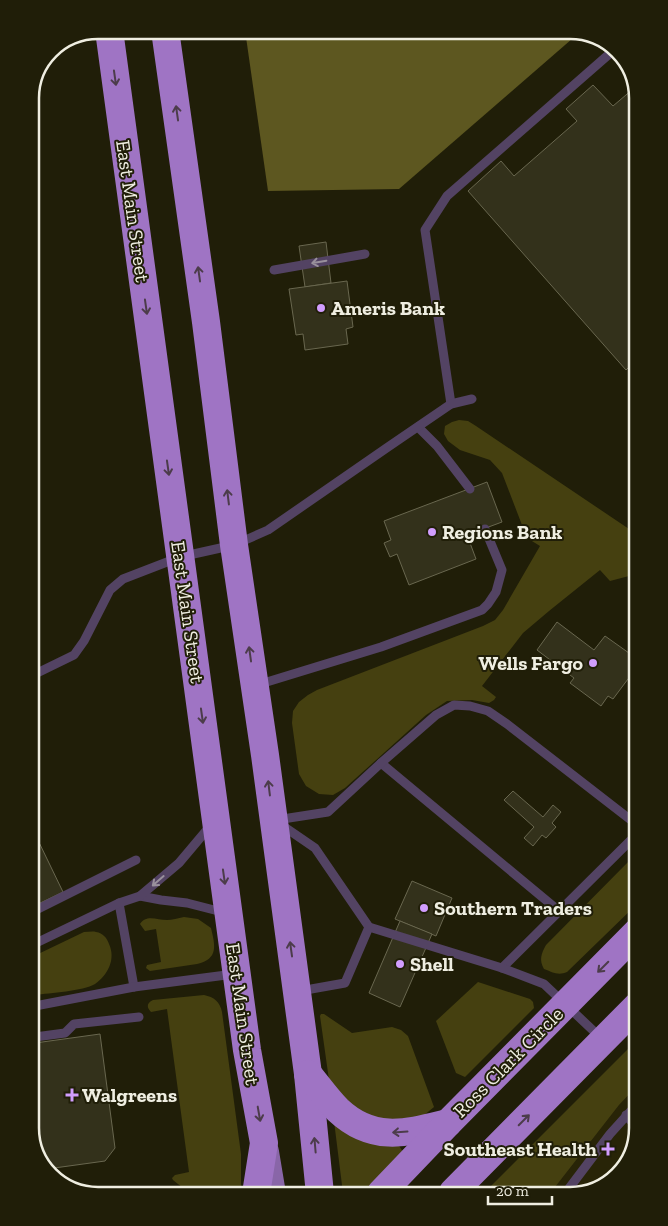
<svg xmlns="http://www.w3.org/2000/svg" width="668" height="1226" font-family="'Zilla Slab',serif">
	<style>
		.built { fill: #282407 }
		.green { fill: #454010 }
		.forest { fill: #5d5720 }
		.building { fill: #33311b; stroke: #69674f }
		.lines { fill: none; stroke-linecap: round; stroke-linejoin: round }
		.lane { stroke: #534363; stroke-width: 9 }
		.primary { stroke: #8966a8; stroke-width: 28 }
		.highway { stroke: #9f74c4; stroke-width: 28 }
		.oneway { stroke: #4c3c4a }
		.oneway2 { stroke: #99909c }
		.poi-dot { fill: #d19dfe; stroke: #201e08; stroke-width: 2 }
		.labels { text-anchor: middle; stroke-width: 4; stroke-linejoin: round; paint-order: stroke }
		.street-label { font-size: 20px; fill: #efeee1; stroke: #201e08 }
		.poi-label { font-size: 20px; font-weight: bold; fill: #efeee1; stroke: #201e08; text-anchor: start }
		.rim { fill: none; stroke: #efeee1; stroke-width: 2.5 }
	</style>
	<rect width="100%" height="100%" fill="#201e08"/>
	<path class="built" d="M638,1085V1128L626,1166L596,1191H552L619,1105Z"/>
	<g class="green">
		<path d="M459,420L468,421L476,426L635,533V576H629L610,581L600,570L549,611L523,633L482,686L496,697L494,700L489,703L472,700L447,701L426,715L345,788L333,795L319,794L306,786L299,774L292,723L293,711L299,702L308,695L317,690L483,626L495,620L503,610L540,546L527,538L502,473L490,460L460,450L448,441L444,434L445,426L452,422Z"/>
		<path d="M637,856V904L567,972C558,976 552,972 544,969C539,960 541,954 546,945L632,858Z"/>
		<path d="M184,917L198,919L211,928C215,945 219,959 197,964L150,971L146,968L147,965L161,962L156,929L145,931L140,924C146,914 157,920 167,920C172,920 178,918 184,917Z"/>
		<path d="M84,932C88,932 93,931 96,932C103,933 107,938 109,944C116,959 108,975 95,984C83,991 50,993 35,995L34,956Z"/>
		<path d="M478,982L530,999L533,1002L534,1008L465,1077L456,1073L436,1021Z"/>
		<path d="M204,995C214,997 220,1002 222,1012L241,1154V1194L186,1195L188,1192L173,1180L172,1178L175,1175L189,1172L167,1009L151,1012C146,1007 147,1003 153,1000Z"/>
		<path d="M321,1014H324L352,1033L392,1027L401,1030L408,1036L434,1107L423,1116L378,1122L349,1106L329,1080L320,1016Z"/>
		<path d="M638,1039V1085L619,1105L552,1191L485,1192Z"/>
		<path d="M334,1121L398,1144L403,1152L365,1193H343Z"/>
	</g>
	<path class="forest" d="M245,30H575L580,32L399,189L268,191Z"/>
	<g class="building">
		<path d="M593,85L613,106L633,89L634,362L626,370L468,191L501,161L514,176L577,121L566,109Z"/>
		<path d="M326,242L331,283L305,287L299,246Z"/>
		<path d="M347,281L353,327L346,329L348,344L305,350L303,334L296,335L289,289Z"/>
		<path d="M487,482L502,522L467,535L476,559L409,585L397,554L390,557L384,543L391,540L384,521Z"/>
		<path d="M557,622L594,650L605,636L636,658L629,667L634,671L613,699L608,696L601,706L570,683L574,678L537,650Z"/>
		<path d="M513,791L543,817L553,805L561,812L552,823L556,827L546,838L542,835L533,846L524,838L534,827L504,800Z"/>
		<path d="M34,832L63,892L34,906Z"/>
		<path d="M412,881L452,898L436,936L395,919Z"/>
		<path d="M400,921L432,934L400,1007L369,993Z"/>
		<path d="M100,1034L115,1148L105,1161L47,1169L35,1154V1043Z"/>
	</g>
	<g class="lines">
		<g class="lane">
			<path d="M274,270L365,254"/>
			<path d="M451,404L425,230L447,196L615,49"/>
			<path d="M418,427L437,446L470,489"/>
			<path d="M33,675L74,655L84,641L110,590L123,579L180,557L234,545L268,530L388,447L451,404L472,399"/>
			<path d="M257,685L381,647L482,610L488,604L496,592L502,570L485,529"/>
			<path d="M381,763L559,911"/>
			<path d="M276,820L328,812L381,763L436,715L454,705L470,706L488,711L507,724L636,824"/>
			<path d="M280,824L315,848L369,927"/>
			<path d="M140,896L161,900L187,903L226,913"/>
			<path d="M119,903L134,987"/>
			<path d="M34,911L136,860"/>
			<path d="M34,944L119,903L140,896L179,863L211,825"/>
			<path d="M502,968L637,834"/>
			<path d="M300,991L345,983L369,927L502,968L544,984L601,1038"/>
			<path d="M35,1006L134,987L234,974"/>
			<path d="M35,1037L65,1033L74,1024L139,1017"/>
			<path d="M626,1115L638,1129"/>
			<path d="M567,1191L610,1134L638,1103"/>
		</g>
		<path class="primary" d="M265,1152L272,1194"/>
		<g class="highway">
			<path d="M109,30L247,1050L264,1143L256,1194"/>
			<path d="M165,30L206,322L234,545L265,755L308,1074L320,1194"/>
			<path d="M308,1074C318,1086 327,1099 338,1110C373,1143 407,1133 448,1123"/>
			<path d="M453,1192L637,1006"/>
			<path d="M381,1193L448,1123L637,932"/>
		</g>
	</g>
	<defs><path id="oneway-shaft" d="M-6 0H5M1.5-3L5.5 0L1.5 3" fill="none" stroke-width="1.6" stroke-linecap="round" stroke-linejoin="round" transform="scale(1.25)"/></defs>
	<g class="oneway">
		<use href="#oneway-shaft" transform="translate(115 78) rotate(82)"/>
		<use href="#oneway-shaft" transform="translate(177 113) rotate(-98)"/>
		<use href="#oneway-shaft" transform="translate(199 274) rotate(-98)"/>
		<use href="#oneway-shaft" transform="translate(146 307) rotate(82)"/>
		<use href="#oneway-shaft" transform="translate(168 468) rotate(82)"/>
		<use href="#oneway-shaft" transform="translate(228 497) rotate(-97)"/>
		<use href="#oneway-shaft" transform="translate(250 654) rotate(-98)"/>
		<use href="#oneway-shaft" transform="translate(202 716) rotate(82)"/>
		<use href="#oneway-shaft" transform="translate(269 788) rotate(-97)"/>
		<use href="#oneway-shaft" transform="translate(224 877) rotate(82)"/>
		<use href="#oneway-shaft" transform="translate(291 949) rotate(-98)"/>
		<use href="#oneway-shaft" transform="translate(603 967) rotate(135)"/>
		<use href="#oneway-shaft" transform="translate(259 1114) rotate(80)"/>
		<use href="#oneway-shaft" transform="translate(524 1120) rotate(-45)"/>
		<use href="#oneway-shaft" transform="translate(400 1132) rotate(176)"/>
		<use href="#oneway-shaft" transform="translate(315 1145) rotate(-95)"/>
	</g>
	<g class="oneway2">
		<use href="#oneway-shaft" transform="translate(319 262) rotate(170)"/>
		<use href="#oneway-shaft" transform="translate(158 881) rotate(139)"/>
	</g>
	<g class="poi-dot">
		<circle cx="321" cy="308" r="5"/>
		<circle cx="432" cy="532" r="5"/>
		<circle cx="593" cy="663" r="5"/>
		<circle cx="424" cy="908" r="5"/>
		<circle cx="400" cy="964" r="5"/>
		<path d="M69.5 1087.5h5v5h5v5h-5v5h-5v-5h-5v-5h5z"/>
		<path d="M605.5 1141.5h5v5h5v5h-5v5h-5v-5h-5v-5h5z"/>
	</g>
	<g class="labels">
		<g class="street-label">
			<text transform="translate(133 211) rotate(82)" y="7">East Main Street</text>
			<text transform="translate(188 612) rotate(82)" y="7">East Main Street</text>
			<text transform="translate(243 1014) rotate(82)" y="7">East Main Street</text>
			<text transform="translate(508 1062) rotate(-45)" y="7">Ross Clark Circle</text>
		</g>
		<g class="poi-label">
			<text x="331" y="315">Ameris Bank</text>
			<text x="442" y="539">Regions Bank</text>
			<text x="583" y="670" text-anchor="end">Wells Fargo</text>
			<text x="434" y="915">Southern Traders</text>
			<text x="410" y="971">Shell</text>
			<text x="82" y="1102">Walgreens</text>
			<text x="597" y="1156" text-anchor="end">Southeast Health</text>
		</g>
	</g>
	<path d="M0 0H668V1226H0ZM98 39H570A59 59 0 0 1 629 98V1128A59 59 0 0 1 570 1187H98A59 59 0 0 1 39 1128V98A59 59 0 0 1 98 39Z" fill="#201e08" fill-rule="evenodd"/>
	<path class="rim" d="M98 39H570A59 59 0 0 1 629 98V1128A59 59 0 0 1 570 1187H98A59 59 0 0 1 39 1128V98A59 59 0 0 1 98 39Z"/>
	<path d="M488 1196v8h64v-8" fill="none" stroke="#efeee1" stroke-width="2.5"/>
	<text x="496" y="1196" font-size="15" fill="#efeee1" stroke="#201e08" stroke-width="4" paint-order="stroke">20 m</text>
</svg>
